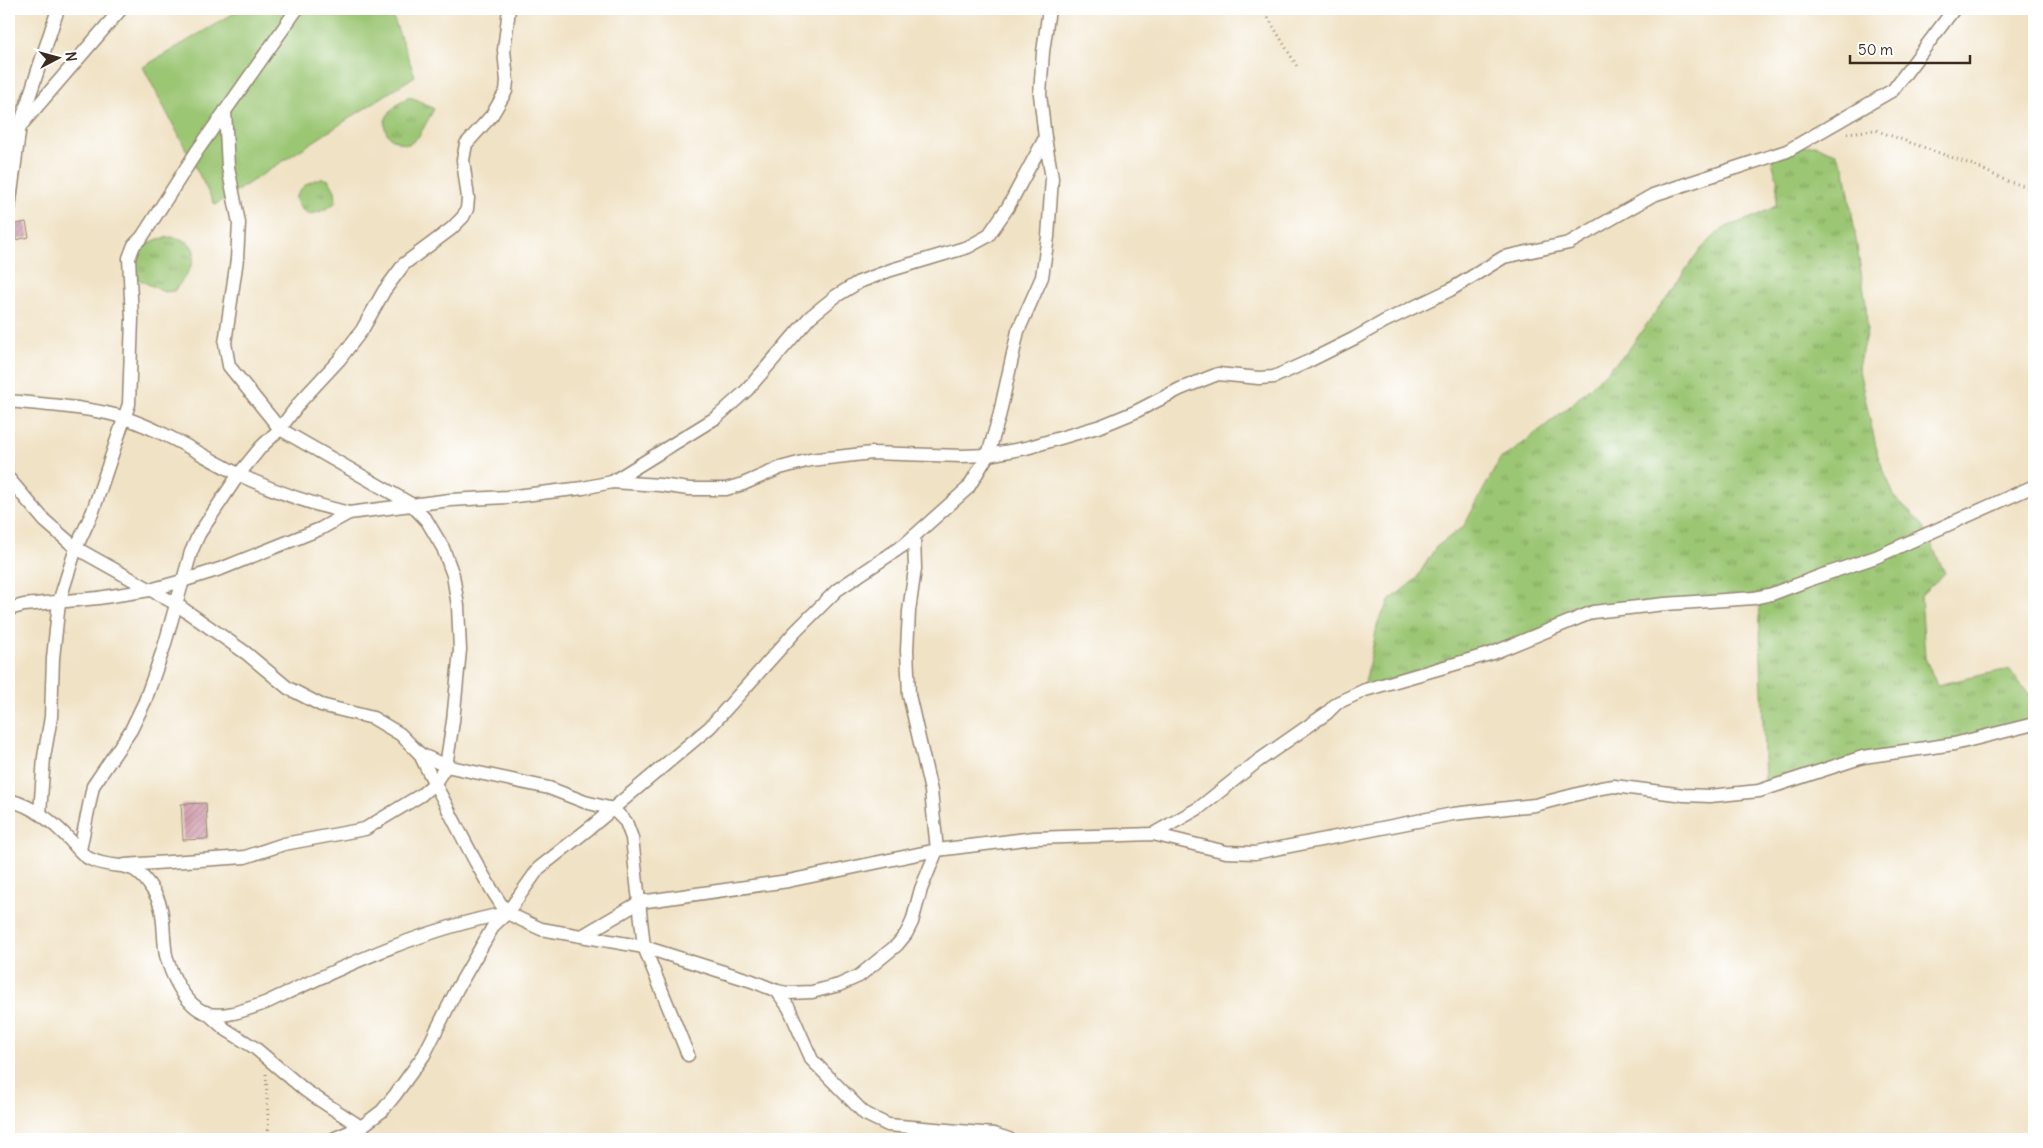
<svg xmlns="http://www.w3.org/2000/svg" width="2043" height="1148" font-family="Delius,sans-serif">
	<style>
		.grass { fill: url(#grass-tufts); stroke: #6b7848 }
		.pitch { fill: #9bc673; stroke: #6b7848 }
		.building { fill: url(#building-hatch) }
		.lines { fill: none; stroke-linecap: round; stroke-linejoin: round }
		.minor-casing { stroke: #968672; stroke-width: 15 }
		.path { stroke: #968672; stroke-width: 3; stroke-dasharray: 1 4; stroke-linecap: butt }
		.minor { stroke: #fff; stroke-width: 12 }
	</style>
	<defs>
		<pattern id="grass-tufts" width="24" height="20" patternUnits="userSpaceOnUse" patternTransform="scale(1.25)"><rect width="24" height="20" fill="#9bc673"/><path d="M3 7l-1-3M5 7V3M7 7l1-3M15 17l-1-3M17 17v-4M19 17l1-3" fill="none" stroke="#80a15e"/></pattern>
		<pattern id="building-hatch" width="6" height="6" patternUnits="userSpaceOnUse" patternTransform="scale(1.25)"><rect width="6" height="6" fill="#d19dad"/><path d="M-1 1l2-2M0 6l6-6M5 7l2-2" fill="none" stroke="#ab808c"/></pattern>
	</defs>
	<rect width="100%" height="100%" fill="#fff"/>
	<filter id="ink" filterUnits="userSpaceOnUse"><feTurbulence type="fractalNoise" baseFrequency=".02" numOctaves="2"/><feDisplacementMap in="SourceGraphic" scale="10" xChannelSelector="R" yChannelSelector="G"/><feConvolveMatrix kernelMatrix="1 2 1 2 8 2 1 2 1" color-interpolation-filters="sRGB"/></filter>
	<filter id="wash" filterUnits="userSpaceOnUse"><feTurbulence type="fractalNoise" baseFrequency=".0096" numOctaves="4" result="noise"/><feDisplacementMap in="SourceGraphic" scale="20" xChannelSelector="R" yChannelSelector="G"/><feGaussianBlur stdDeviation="1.12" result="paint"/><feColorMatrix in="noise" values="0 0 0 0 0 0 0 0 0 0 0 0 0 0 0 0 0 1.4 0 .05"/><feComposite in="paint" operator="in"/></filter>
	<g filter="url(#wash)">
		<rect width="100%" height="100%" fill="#f0e2c5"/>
		<g class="grass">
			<path d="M409,97L418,100L434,109L419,136L410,144C392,145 376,128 390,112C395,106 402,101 409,97Z"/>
			<path d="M1814,145L1836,153L1845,169L1866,304L1867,331L1858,366L1878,456L1895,498L1922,524L1945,573L1921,595L1925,658L1937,685L2009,669L2034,701V719L1959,741L1864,754L1765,787L1759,597L1612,608L1364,688L1378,622L1390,600L1416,579L1436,547L1464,526L1500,459L1512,452L1570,406L1627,352L1699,251L1723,228L1754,217L1776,206L1778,183L1770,154L1787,149Z"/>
			<path d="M322,178L329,180L335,191L336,202C327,209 320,213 308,214L300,208L295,198C301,186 309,181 322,178Z"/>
			<path d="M171,237C211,242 190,272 174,291L164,292L132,276L137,249L158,239Z"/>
		</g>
		<path class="pitch" d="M241,9H390L415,76L215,205L143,67Z"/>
		<g id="blocks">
			<g class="building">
				<path d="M26,222L29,237L16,240L12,225Z"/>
				<path d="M206,803L208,839L183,840L181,804Z"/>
			</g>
		</g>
	</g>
	<g filter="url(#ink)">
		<use href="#blocks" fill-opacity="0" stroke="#968672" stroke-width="1"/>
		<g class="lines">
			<g class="minor-casing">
				<g id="minor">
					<path d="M9,139L121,9"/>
					<path d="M9,208L20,125L58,9"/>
					<path d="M9,401C45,405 91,407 125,418C166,432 201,455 238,474C273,491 311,504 349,513"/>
					<path d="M9,479L45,521L76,548L176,604L246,653L288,688L321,705L373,718L400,734L420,754L446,766L549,788L585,802L613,809L626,822L632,838L644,947L688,1055"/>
					<path d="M612,482L717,417L747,390L810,317L836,296L859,282L891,270L968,247L988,236L1008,207L1045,138"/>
					<path d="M9,609L24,605L98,598L150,590L182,581L223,568L320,529L349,513L450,500L507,497L583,488L612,482L660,485L689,489H726L743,484L780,468L810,460L872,453L961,456L988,455L1026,448L1101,426L1135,412L1180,389L1218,374L1259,378L1274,377L1307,362L1355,338L1385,321L1450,290L1504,257L1569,243L1653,195L1787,151L1893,90L1954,9"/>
					<path d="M9,800C35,807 53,822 71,841C76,847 83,856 90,859C120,873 131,854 154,892C166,910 162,934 166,955C171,975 185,1005 206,1013C223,1019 248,1009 265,1003C345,966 419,930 507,913C484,880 466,844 448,809C439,790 428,773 420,754"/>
					<path d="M40,813L44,757L51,717L53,658L59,602L76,548L93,511L129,404L132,319L129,258L134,245L142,237L197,151L297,9"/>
					<path d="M1153,834L1199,808L1258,761L1327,713L1337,703L1365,690L1493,653L1593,612L1665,604L1754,598L1772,594L1820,576L1876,557L2034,486"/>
					<path d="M80,850L93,786L131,730L145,701L164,647L191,552L199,534L239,474L261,447L280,429L300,402L339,360L362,330L384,291L404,264L451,229L463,217L467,209L468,198L463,160L466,144L492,115L506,91L507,81L504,50L509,9"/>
					<path d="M125,865L245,857L284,844L365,829L421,795L435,783L446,766L453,721L460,650L458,606L453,575L443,548L427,521L411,504L280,429L229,366L225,343L237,259L239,223L228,167L225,111"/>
					<path d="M507,913L541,929L644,947L752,981L777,991L787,993L812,992L839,985L859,976L897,945L906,934L912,922L921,889L937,850L931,791L909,695L907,650L909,611L915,569L914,536"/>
					<path d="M582,936L640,902L788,881L937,850L1034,838L1153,834L1226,852L1255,853L1453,814L1535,805L1601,788L1614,786L1684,795L1710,796L1759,791L1863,757L1954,744L2034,724"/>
					<path d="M777,991L789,1008L812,1060L865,1114L888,1125L994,1134L1009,1139"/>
					<path d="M206,1012L225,1029L255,1048L306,1091L361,1127L364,1139"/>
					<path d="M333,1139L361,1127L382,1111L395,1095L424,1055L457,989L494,925L507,913L539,868L591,827L710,727L795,632L837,590L904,545L968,488L988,455L999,417L1018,331L1042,277L1048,237L1052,178L1045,138L1040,94L1043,52L1049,9"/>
				</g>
			</g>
			<g class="path">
				<path d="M1263,9L1298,68"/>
				<path d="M1847,133L1875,130L1973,165L2009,182L2034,188"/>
				<path d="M266,1074L269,1139"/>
			</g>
			<use href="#minor" class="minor"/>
		</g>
	</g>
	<rect width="2043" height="1148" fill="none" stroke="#fff" stroke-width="30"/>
	<g transform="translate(58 58) rotate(84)" stroke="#ffffff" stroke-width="4" paint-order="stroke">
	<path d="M0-4L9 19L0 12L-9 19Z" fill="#3b2a1e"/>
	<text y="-8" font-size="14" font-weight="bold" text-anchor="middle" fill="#3b2a1e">N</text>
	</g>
	<path d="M1850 55v8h120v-8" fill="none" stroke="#3b2a1e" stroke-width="2.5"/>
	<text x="1858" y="55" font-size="15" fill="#3b2a1e" stroke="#ffffff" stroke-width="4" paint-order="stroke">50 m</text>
</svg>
